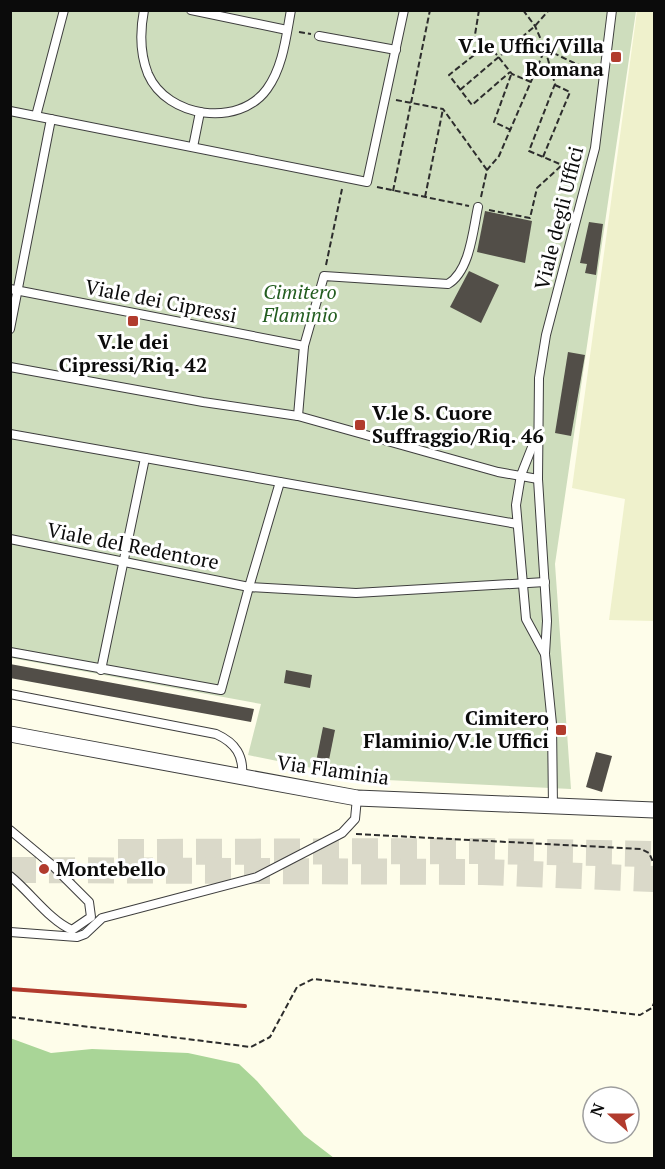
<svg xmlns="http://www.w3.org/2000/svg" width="665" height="1169" font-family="'PT Serif',serif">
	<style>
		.farmland { fill: #eff1cc }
		.forest { fill: #a9d597 }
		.cemetery { fill: #ceddbd }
		.building { fill: #524e48 }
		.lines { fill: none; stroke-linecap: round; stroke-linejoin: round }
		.trunk-tunnel { stroke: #dad9c9; stroke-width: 26; stroke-dasharray: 26 13; stroke-linecap: butt }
		.service-casing { stroke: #3e3e3e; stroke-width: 10 }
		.minor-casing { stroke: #3e3e3e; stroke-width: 17 }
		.path { stroke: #2d2d2d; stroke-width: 2; stroke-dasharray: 6 3; stroke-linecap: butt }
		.service { stroke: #fff; stroke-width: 8 }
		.minor { stroke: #fff; stroke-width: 15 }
		.rail { stroke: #b13b2d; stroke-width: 4 }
		.poi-dot { fill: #b13b2d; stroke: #fff; stroke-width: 2 }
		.labels { text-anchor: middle; stroke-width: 6; stroke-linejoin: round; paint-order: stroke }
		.poi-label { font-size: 20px; font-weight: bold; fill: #0b0b0b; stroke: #fff; text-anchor: end }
		.street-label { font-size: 20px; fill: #0b0b0b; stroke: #fff }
		.park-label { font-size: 20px; font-style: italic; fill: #235d20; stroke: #fff }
	</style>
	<rect width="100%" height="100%" fill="#fefdea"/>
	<path class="farmland" d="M637,11H654V621L609,620L625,499L572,488Z"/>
	<path class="forest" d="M10,1038L51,1053L92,1049L188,1053L239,1064L257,1081L304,1135L334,1158H11Z"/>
	<path class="cemetery" d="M10,11H636L555,564L571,789L366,779L248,755L261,704L11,658Z"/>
	<g class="building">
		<path d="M485,211L532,221L525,263L477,252Z"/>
		<path d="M589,222L603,224L596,275L585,273L587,264L580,263Z"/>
		<path d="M469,271L499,285L481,323L450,307Z"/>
		<path d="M568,352L585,355L571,436L555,433Z"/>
		<path d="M10,664L254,709L251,722L10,678Z"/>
		<path d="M286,670L312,675L310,688L284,683Z"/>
		<path d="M323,727L335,730L328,765L316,762Z"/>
		<path d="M596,752L612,756L602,792L586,787Z"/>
	</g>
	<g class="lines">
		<g class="trunk-tunnel">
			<path d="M118,852L487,851L654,854"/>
			<path d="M10,870L483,872L654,879"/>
		</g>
		<g class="service-casing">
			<g id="service">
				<path d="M144,10C140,31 140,54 148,74C167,118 239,128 267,89C283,67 286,37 291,10"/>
				<path d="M191,10L287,30"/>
				<path d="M319,36L396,50"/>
				<path d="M10,111L367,182L404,10"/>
				<path d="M36,116L64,10"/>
				<path d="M193,147L200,112"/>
				<path d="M10,289L304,346"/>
				<path d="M10,329L51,119"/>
				<path d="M10,367L203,402L298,416L498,472L538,479"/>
				<path d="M298,416L304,346L324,276L448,284C470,271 473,230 478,207"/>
				<path d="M10,434L517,524"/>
				<path d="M536,437L521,475L516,505L526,619L545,654"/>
				<path d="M10,539L249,587L280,482"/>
				<path d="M10,652L221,690L249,587L356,593L545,582"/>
				<path d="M101,670L145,458"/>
				<path d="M10,694L216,734C236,743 244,756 242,777"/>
				<path d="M553,807L552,724L545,654L547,621L538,479L539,378L546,335L595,148L612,10"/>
				<path d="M10,830L52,865L89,902L91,917L72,930C50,921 30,892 10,876"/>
				<path d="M10,932L77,937L85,934L102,918L257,877L342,833L355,819L357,798"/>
			</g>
		</g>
		<g class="minor-casing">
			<path id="minor" d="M10,734L357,798L654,810"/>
		</g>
		<g class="path">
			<path d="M479,10L474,41L488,44L512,74L531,82"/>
			<path d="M523,10L535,26L545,49L593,72"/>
			<path d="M299,32L311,34"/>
			<path d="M488,44L449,75L472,105L510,72"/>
			<path d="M545,49L555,84L529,151L562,165"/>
			<path d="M460,90L535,26L549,10"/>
			<path d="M396,100L443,109L487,170"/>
			<path d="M511,130L494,122L511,75"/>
			<path d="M543,157L570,92L555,85"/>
			<path d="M377,187L469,206"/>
			<path d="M393,191L430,10"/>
			<path d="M425,197L443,109"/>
			<path d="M481,197L487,170L499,156L545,49"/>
			<path d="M489,210L530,218L537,188L562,165L578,171"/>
			<path d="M326,265L342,189"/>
			<path d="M356,834L641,849L649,853L654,864"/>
			<path d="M10,1017L251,1047L270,1037L297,987L313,979L640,1015L652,1008L654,1003"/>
		</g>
		<use href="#service" class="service"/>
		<use href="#minor" class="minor"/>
		<path class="rail" d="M10,989L245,1006"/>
	</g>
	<g class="poi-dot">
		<rect x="610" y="51" width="12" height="12" rx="3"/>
		<rect x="127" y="315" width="12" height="12" rx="3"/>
		<rect x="354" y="419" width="12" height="12" rx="3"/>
		<rect x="555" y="724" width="12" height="12" rx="3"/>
		<circle cx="44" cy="869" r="6"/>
	</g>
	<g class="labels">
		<g class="poi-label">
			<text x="604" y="53">V.le Uffici/Villa<tspan x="604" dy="23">Romana</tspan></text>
			<text x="133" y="349" text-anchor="middle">V.le dei<tspan x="133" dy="23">Cipressi/Riq. 42</tspan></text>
			<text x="372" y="420" text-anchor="start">V.le S. Cuore<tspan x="372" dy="23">Suffraggio/Riq. 46</tspan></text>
			<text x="549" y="725">Cimitero<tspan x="549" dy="23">Flaminio/V.le Uffici</tspan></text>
			<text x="56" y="876" text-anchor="start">Montebello</text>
		</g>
		<g class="street-label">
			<text transform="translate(559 218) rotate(-76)" y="7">Viale degli Uffici</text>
			<text transform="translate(161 301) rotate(11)" y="7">Viale dei Cipressi</text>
			<text transform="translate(133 546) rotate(11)" y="7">Viale del Redentore</text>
			<text transform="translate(333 770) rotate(8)" y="7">Via Flaminia</text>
		</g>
		<g class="park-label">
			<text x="300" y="299">Cimitero<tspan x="300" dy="23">Flaminio</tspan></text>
		</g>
	</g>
	<rect width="665" height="1169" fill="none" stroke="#0b0b0b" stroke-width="24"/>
	<g transform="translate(611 1115) rotate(291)"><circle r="28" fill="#ffffff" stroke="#9d9d9d" stroke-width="1.5"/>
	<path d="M0-4.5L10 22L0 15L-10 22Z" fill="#b13b2d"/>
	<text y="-9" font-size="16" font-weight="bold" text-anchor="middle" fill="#0b0b0b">N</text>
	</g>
</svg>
